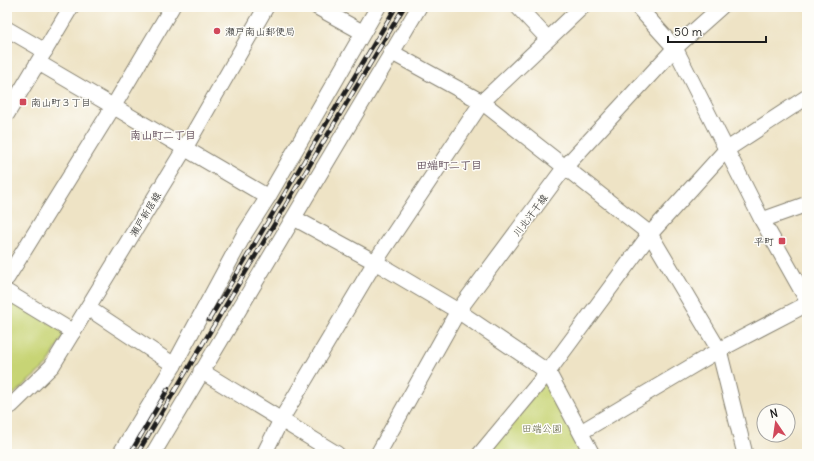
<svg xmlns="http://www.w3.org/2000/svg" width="814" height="461" font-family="Delius,'Klee One',sans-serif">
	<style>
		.green { fill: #c7d475; stroke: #727848 }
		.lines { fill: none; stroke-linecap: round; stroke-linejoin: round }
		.minor-casing { stroke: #858070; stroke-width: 17 }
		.minor { stroke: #fff; stroke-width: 15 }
		.rail-casing { stroke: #1c1c1c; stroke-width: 4.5 }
		.rail { stroke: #fdfcf7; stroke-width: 3; stroke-dasharray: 9; stroke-linecap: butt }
		.poi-dot { fill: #d1495b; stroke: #fdfcf7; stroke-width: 1.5 }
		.labels { text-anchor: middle; stroke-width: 3; stroke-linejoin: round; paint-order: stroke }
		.poi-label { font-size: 10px; fill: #1c1c1c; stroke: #fdfcf7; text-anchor: start }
		.street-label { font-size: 10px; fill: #1c1c1c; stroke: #fdfcf7 }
		.park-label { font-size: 10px; fill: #585c3b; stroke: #fdfcf7 }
		.neighbourhood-label { font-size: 11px; font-weight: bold; fill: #5f4b59; stroke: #fdfcf7 }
	</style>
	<rect width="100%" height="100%" fill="#fdfcf7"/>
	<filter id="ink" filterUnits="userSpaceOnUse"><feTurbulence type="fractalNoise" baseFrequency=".025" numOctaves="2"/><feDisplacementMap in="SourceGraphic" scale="8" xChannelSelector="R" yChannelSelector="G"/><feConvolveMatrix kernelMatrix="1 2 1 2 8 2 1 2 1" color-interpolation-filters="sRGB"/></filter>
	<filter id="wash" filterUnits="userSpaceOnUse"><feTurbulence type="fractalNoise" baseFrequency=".012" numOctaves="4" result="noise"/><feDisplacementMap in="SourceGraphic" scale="16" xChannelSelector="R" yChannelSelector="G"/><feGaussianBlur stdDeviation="0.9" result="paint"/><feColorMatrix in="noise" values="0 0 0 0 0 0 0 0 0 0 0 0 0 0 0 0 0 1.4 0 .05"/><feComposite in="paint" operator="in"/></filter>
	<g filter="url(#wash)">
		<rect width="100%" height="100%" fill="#eee3c5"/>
		<g class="green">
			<path d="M7,298L65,332L48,364L7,400Z"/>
			<path d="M547,379L584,454H486Z"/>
		</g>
	</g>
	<g filter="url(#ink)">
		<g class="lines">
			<g class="minor-casing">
				<g id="minor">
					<path d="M317,7L362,32"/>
					<path d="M518,7L548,39"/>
					<path d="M638,7L675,48L762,220L807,300"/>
					<path d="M7,29L45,51"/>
					<path d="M391,52L482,102L650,234L719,350L745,454"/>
					<path d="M39,63L268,197"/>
					<path d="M7,114L71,7"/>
					<path d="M294,218L375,262L458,311L548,372L592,454"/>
					<path d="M762,220L807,204"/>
					<path d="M7,278L113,107L172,7"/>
					<path d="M7,292L73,332"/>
					<path d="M88,308L174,365"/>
					<path d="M201,371L337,454"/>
					<path d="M7,408L12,405L52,366L185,148L266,7"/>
					<path d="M581,432L719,350L807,304"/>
					<path d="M120,454L174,365L245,233L268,197L378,7"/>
					<path d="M153,454L419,7"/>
					<path d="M264,454L281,420L375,262L482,102L582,7"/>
					<path d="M378,454L458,311L565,167L675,48L721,7"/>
					<path d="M480,454L548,372L650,234L726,150L807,97"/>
				</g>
			</g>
			<use href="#minor" class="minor"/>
			<g class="rail-casing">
				<g id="rail">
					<path d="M209,320L396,7"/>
					<path d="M130,454L168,389"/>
					<path d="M137,454L404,7"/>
				</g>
			</g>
			<use href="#rail" class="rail"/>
		</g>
	</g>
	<g class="poi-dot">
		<circle cx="217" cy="31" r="4"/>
		<rect x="19" y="98" width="8" height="8" rx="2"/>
		<rect x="778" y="237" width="8" height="8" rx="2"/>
	</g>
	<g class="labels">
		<g class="poi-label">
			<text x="225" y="35">瀬戸南山郵便局</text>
			<text x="31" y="106">南山町３丁目</text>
			<text x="774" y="245" text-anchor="end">平町</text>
		</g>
		<g class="street-label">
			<text transform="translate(145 214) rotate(-59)" y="4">瀬戸新居線</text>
			<text transform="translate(530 215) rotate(-53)" y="4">川北汗干線</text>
		</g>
		<g class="park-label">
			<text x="542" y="432">田端公園</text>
		</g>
		<g class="neighbourhood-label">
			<text x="163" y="139">南山町二丁目</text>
			<text x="449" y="169">田端町二丁目</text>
		</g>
	</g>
	<rect width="814" height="461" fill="none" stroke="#fdfcf7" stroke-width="24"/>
	<g transform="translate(776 423) rotate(347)"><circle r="19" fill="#fdfcf7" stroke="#a3a29f"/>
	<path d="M0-3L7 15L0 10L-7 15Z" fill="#d1495b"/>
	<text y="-6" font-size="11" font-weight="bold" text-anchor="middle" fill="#1c1c1c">N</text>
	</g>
	<path d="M668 36v6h98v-6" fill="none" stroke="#1c1c1c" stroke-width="2"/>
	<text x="674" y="36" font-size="12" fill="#1c1c1c" stroke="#fdfcf7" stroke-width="3" paint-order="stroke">50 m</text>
</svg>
